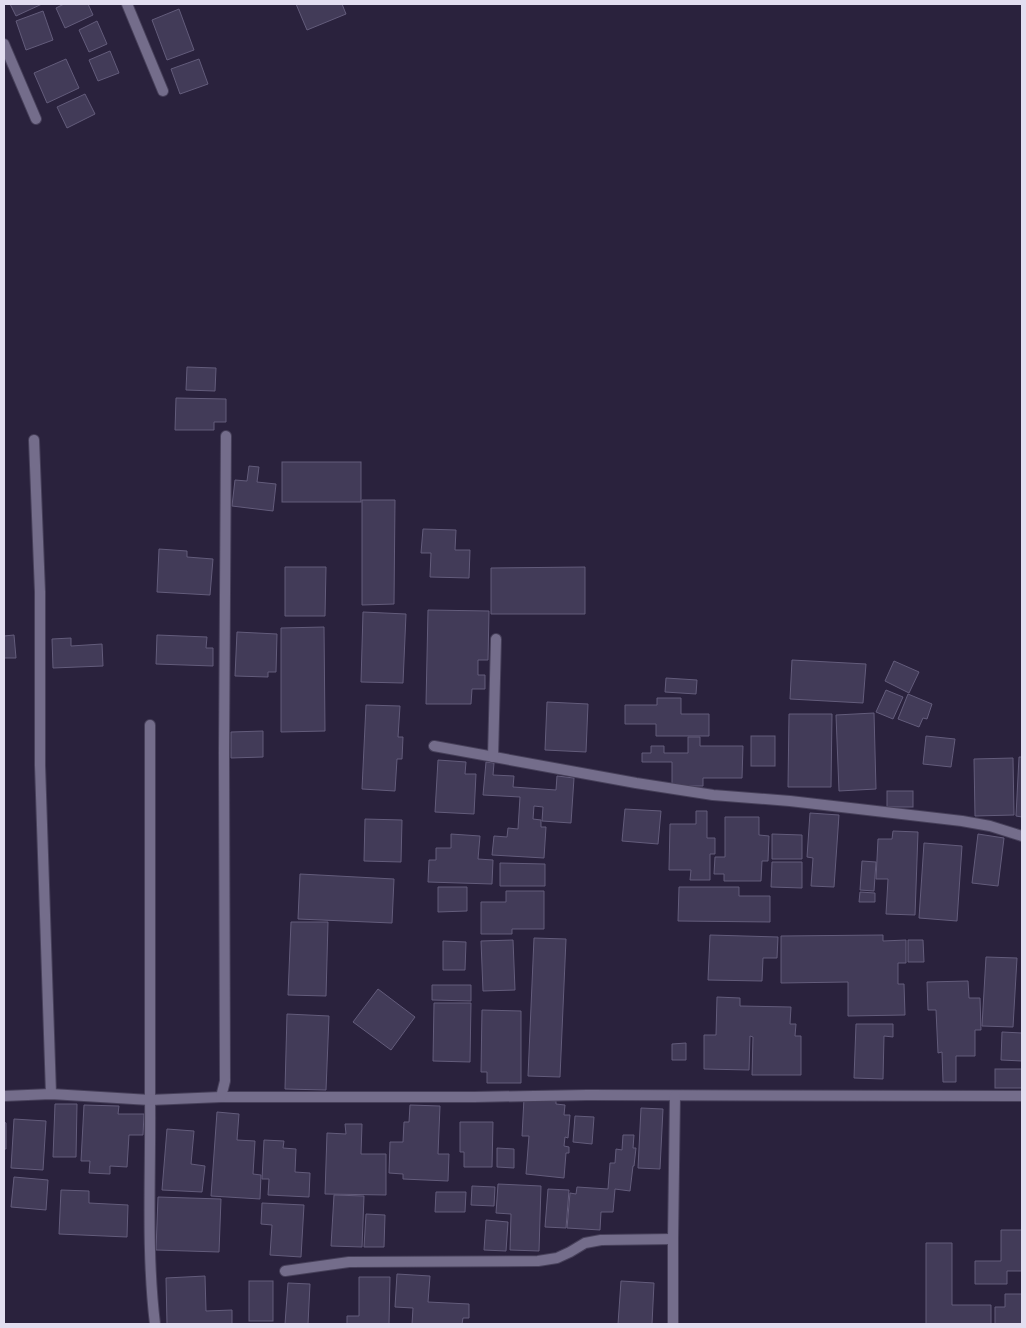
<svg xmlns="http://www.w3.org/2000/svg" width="1026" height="1328" font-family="Barlow,sans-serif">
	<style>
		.building { fill: #423b58; stroke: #635c7b }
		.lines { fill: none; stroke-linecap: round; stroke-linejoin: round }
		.street-casing { stroke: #47405a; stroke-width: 12 }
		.street { stroke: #746d8b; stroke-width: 10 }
	</style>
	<rect width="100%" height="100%" fill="#2a223d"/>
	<g class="building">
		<path d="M10,4H42L16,16Z"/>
		<path d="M64,4H88L93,15L65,28L56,8Z"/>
		<path d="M296,4H342L346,14L307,30Z"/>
		<path d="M179,9L194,50L167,60L152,20Z"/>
		<path d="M43,11L53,40L26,50L16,21Z"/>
		<path d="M97,21L107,44L89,52L79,30Z"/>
		<path d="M110,51L119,73L98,81L89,60Z"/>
		<path d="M66,59L79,88L47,103L34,73Z"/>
		<path d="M199,59L208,84L180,94L171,69Z"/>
		<path d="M85,94L95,114L67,128L57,107Z"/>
		<path d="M187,367L216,368L215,391L186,390Z"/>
		<path d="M176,398L226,399V422H214V430H175Z"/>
		<rect x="282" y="462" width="79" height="40"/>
		<path d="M249,466L259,467L257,482L276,484L273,511L232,506L235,480L247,481Z"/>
		<path d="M362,500H395L394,604L362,605Z"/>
		<path d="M423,529L456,530L455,550H470L469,578L430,577L431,553H421Z"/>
		<path d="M159,549L187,551V557L213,559L210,595L157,592Z"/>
		<path d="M285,567H326L325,616H285Z"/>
		<path d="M585,567V614H491V568Z"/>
		<path d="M428,610L489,611L488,660H478V675H485V689H472L471,704H426Z"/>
		<path d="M363,612L406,614L403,683L361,682Z"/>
		<path d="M324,627L325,731L281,732V628Z"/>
		<path d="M237,632L277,634L276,672H268V677L235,676Z"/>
		<path d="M14,635L16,658H4V636Z"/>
		<path d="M157,635L207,637L206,648H213V666L156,664Z"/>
		<path d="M71,638V646L102,644L103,666L53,668L52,639Z"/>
		<path d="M792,660L866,664L863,703L790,699Z"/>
		<path d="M894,661L919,672L909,693L885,681Z"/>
		<path d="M666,678L697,680L696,694L665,692Z"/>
		<path d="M886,690L903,697L893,719L876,712Z"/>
		<path d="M908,694L932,704L927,719L923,718L919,727L898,719Z"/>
		<path d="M657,698H681V714H709V736H656V724H625V705H657Z"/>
		<path d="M547,702L588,704L586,752L545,750Z"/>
		<path d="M366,705L400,706L398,737H403L402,759H397L395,791L362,789Z"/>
		<path d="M874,713L876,789L839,791L836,715Z"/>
		<path d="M789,714H832L831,787H788Z"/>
		<path d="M263,731V757L231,758V732Z"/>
		<rect x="751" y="736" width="24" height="30"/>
		<path d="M926,736L955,739L951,767L923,764Z"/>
		<path d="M688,737H700V746H743L742,778H703V786H672V762H642V753H651V746H664V753H688Z"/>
		<path d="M1019,757H1022V817L1016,816Z"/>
		<path d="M1013,758L1014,815L975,816L974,759Z"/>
		<path d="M438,760L466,762L465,774H476L474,814L435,812Z"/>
		<path d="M486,762L494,763L493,775L514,776L513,787L556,790L557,776L574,778L571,823L542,821L543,807L534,806L533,819L541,820V827H546L544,858L492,855L494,836L507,837L508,828L518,829L520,797L483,795Z"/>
		<rect x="887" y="791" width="26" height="16"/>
		<path d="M625,809L661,811L658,844L622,841Z"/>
		<path d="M696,811H707V838H715V854H710V880H690L691,870H669L670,824H696Z"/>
		<path d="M810,813L839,815L834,887L811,886L813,858L807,857Z"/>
		<path d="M725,817H759V835L769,836L768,861H762L761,881H724V874H714L715,857H725Z"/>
		<path d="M365,819L402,820L401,862L364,861Z"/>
		<path d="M893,831L918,832L915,915L886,914L888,879H876L878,839H892Z"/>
		<path d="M451,834L480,836L478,859L493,860L492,884L428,882L429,860H436V848H451Z"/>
		<path d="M772,834L802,835V859H772Z"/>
		<path d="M978,834L1004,838L998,886L972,883Z"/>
		<path d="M924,843L962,846L957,921L919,918Z"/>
		<path d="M862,861L876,862L874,891L860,890Z"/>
		<path d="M772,862H802V888L771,887Z"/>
		<path d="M500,863L545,864V886H500Z"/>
		<path d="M300,874L394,879L392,923L298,919Z"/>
		<path d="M438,887H467V911L438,912Z"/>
		<path d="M679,887H739V896H770V922L678,921Z"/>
		<path d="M506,891H544V929H512V934H481V902H506Z"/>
		<path d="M860,892L875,893V902H859Z"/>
		<path d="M291,922H328L326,996L288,995Z"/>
		<path d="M710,935L778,937L777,958H763L762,981L708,980Z"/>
		<path d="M883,935V941L906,940V963H898V984H904L905,1015L848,1016V982L781,983V936Z"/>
		<path d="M534,938L566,939L560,1077L528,1076Z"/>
		<path d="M513,940L515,990L483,991L481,941Z"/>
		<path d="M908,940H923L924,962H908Z"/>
		<path d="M443,941L466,942L465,970H443Z"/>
		<path d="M986,957L1017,958L1013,1027L982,1026Z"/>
		<path d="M968,981L969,998H980L981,1030H975V1056H956V1082H943L942,1052L938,1053L936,1010H928L927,982Z"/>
		<path d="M432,985H471V1001L432,1000Z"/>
		<path d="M378,989L415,1017L391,1050L353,1022Z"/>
		<path d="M717,997L740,998V1006L791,1007L790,1024H796L795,1036H801V1075H752L753,1037L750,1036L749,1070L704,1069V1035H716Z"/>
		<path d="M434,1003H471L470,1062L433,1061Z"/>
		<path d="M482,1010L521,1011V1083H487V1072H481Z"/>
		<path d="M287,1014L329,1016L326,1090L285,1089Z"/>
		<path d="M856,1024H893V1037L884,1036L883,1079L854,1078Z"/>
		<path d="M1002,1032L1022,1033V1061L1001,1060Z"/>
		<path d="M686,1043V1060H672V1044Z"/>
		<rect x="995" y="1069" width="27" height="19"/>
		<path d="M524,1098L556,1101V1104L565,1105L564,1115H570L568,1138L565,1137L564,1146L569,1147V1153H566L564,1178L526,1174L529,1136H522Z"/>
		<path d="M55,1104H77L76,1157H53Z"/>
		<path d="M84,1105L119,1106L118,1114H144L143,1135H129L127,1167L110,1166V1174L89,1173L90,1161H81Z"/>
		<path d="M410,1105L440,1106L438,1154H449L448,1181L403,1179V1174L389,1173L390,1142H403L404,1122H409Z"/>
		<path d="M641,1108L663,1109L660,1169L638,1168Z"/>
		<path d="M217,1112L239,1114L237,1140L255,1141L253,1174L261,1175L260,1199L211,1196Z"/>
		<path d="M575,1116L594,1117L592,1144L573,1142Z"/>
		<path d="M14,1119L46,1121L43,1170L11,1168Z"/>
		<path d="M4,1122L6,1123V1149H4Z"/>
		<path d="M460,1122H493L492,1167H464V1152H460Z"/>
		<path d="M345,1124H362L361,1154H386V1195L325,1194L327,1133L346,1134Z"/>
		<path d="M167,1129L194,1131L191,1164L205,1166L202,1192L162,1190Z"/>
		<path d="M623,1135H634L633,1148H636L634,1166H633L630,1191L615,1189L613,1212H601L600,1230L567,1228L570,1193L576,1194L577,1187L608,1189L610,1163H615L616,1149L622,1150Z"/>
		<path d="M264,1140L284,1141L283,1148L296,1149L295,1172L310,1173L309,1197L268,1195L269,1179H262Z"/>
		<path d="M497,1148L514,1149V1168L497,1167Z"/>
		<path d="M14,1177L48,1180L46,1210L11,1207Z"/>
		<path d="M498,1184L541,1186L539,1251L510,1250L511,1214L496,1213Z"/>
		<path d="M472,1186L495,1187L494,1206L471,1205Z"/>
		<path d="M548,1189L569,1190L566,1228L545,1227Z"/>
		<path d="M61,1190L89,1191V1203L128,1205L127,1237L59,1234Z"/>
		<path d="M436,1192H466L465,1212H435Z"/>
		<path d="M334,1195L364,1196L362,1247L331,1246Z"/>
		<path d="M158,1197L221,1199L219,1252L156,1250Z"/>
		<path d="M262,1203L304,1205L301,1257L270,1255L272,1225L261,1224Z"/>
		<path d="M366,1214L385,1215L384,1247H364Z"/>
		<path d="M486,1220L508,1222L506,1251L484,1250Z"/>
		<path d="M1001,1230H1022V1271H1007V1284H975V1261H1001Z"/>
		<path d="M926,1243H952V1305H991V1324H926Z"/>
		<path d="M397,1274L430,1276L428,1302L469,1304V1318H463L462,1324H412L413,1308L395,1307Z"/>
		<path d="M205,1276L206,1311L232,1310V1324H167L166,1278Z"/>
		<path d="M359,1277H390L389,1324H347V1316H359Z"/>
		<rect x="249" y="1281" width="24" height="40"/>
		<path d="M621,1281L654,1283L652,1324H618Z"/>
		<path d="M288,1283L310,1284L308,1324H285Z"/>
		<path d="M1005,1294H1022V1324H995V1307H1005Z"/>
	</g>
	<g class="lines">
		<g class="street-casing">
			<g id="street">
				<path d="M127,4L163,91"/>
				<path d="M4,44L36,119"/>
				<path d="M34,440L40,592V765L51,1094"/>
				<path d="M150,725C150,849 150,973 150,1097C151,1173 146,1249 155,1324"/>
				<path d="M434,746L636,783L713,795L790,801L962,821L990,826L1022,836"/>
				<path d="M493,757L496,639"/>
				<path d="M4,1096L51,1094L150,1100L221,1097H474L587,1095L1022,1096"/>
				<path d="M221,1097L225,1081L224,753L226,436"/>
				<path d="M285,1271L349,1262L538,1261L557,1258L570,1252L585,1243L601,1240L673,1239"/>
				<path d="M673,1324V1239L675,1096"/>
			</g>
		</g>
		<use href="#street" class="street"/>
	</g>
	<rect width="1026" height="1328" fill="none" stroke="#e2def0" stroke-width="10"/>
</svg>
